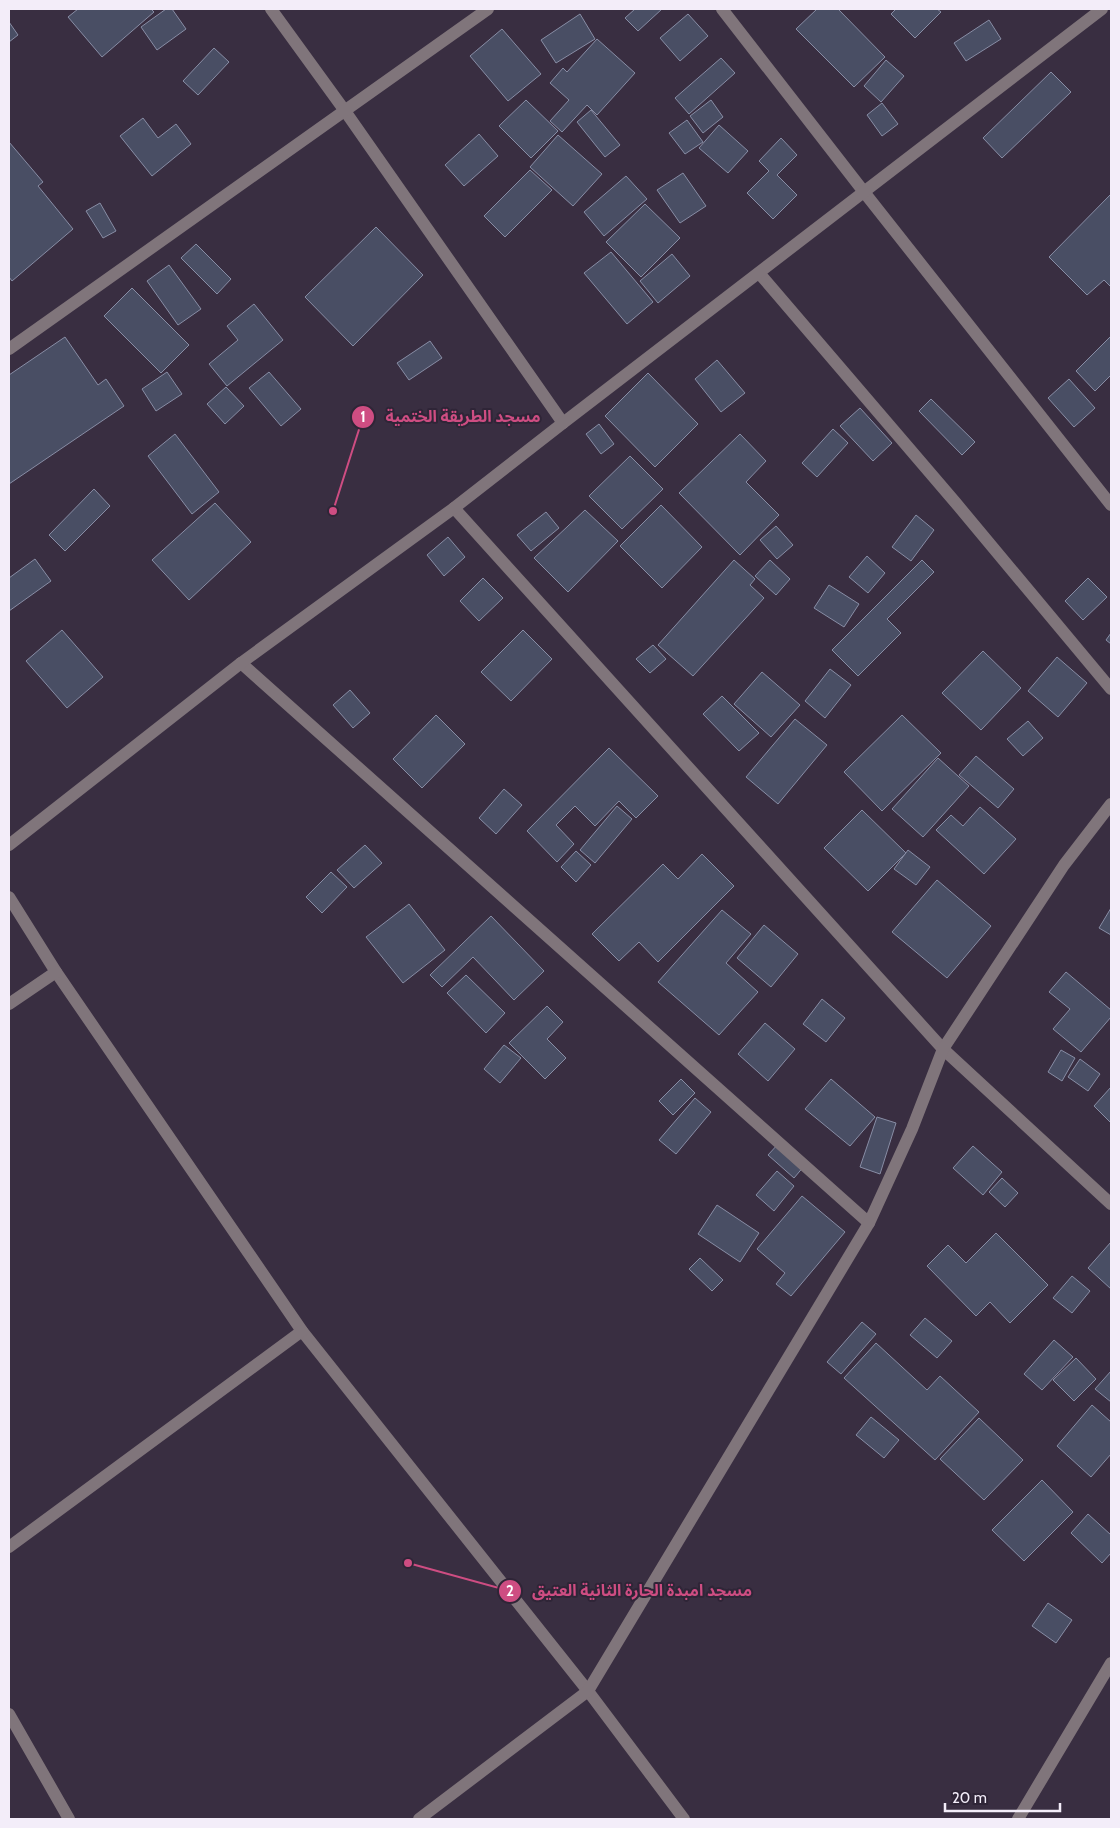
<svg xmlns="http://www.w3.org/2000/svg" width="1120" height="1828" font-family="Cabin,'Noto Sans Arabic',sans-serif">
	<style>
		.building { fill: #494e64; stroke: #888da5 }
		.lines { fill: none; stroke-linecap: round; stroke-linejoin: round }
		.minor { stroke: #80757b; stroke-width: 12 }
		.leader { fill: none; stroke: #ce4d82; stroke-width: 2 }
		.callout-dot { fill: #ce4d82; stroke: #2f2537; stroke-width: 2 }
		.mark-label { font-size: 15px; text-anchor: middle; font-weight: bold; fill: #fff }
		.callout-label { font-size: 16px; text-anchor: middle; font-weight: bold; fill: #ce4d82; stroke: #2f2537; stroke-width: 4; stroke-linejoin: round; paint-order: stroke }
	</style>
	<rect width="100%" height="100%" fill="#392e41"/>
	<g class="building">
		<path d="M78,9H151L154,12L102,57L68,17Z"/>
		<path d="M166,9H172L186,29L157,50L141,27Z"/>
		<path d="M635,9H662L638,31L625,18Z"/>
		<path d="M817,9H838L885,57L854,87L796,29Z"/>
		<path d="M896,9H937L941,12L915,38L891,14Z"/>
		<path d="M580,14L595,39L556,63L541,40Z"/>
		<path d="M688,14L708,36L680,61L660,38Z"/>
		<path d="M989,20L1001,39L966,61L954,43Z"/>
		<path d="M9,22L18,35L9,42Z"/>
		<path d="M502,29L541,74L508,101L470,56Z"/>
		<path d="M597,39L635,73L597,115L587,105L562,132L550,121L569,100L550,83L563,68L567,72Z"/>
		<path d="M214,48L229,62L198,95L183,81Z"/>
		<path d="M721,58L735,73L689,114L675,98Z"/>
		<path d="M886,60L904,76L881,102L864,86Z"/>
		<path d="M1051,72L1071,92L1002,158L983,138Z"/>
		<path d="M526,100L558,131L531,158L499,126Z"/>
		<path d="M711,100L723,117L703,133L690,116Z"/>
		<path d="M882,103L898,124L882,136L867,115Z"/>
		<path d="M591,110L620,145L605,157L577,122Z"/>
		<path d="M143,118L158,138L176,124L191,144L152,176L120,136Z"/>
		<path d="M687,120L703,142L685,154L669,133Z"/>
		<path d="M719,125L748,151L728,173L699,148Z"/>
		<path d="M479,134L498,156L464,186L445,165Z"/>
		<path d="M558,135L602,174L573,206L530,167Z"/>
		<path d="M781,138L797,155L777,175L797,195L773,219L747,193L769,171L759,161Z"/>
		<path d="M9,142L43,182L38,186L73,229L12,281L9,277Z"/>
		<path d="M530,170L552,190L505,237L484,216Z"/>
		<path d="M683,173L706,206L680,223L657,190Z"/>
		<path d="M626,176L647,199L604,236L584,212Z"/>
		<path d="M1111,194V287L1104,280L1087,295L1049,257Z"/>
		<path d="M100,203L116,231L103,238L86,211Z"/>
		<path d="M645,204L680,238L641,277L606,242Z"/>
		<path d="M376,227L423,275L353,346L305,297Z"/>
		<path d="M196,244L231,279L217,294L181,258Z"/>
		<path d="M611,252L653,302L627,324L584,273Z"/>
		<path d="M672,254L690,276L658,303L640,281Z"/>
		<path d="M169,265L201,309L178,325L147,281Z"/>
		<path d="M132,288L189,345L161,373L104,316Z"/>
		<path d="M254,304L283,340L227,386L209,364L238,340L227,326Z"/>
		<path d="M1111,336V378L1110,376L1095,391L1076,371Z"/>
		<path d="M65,337L98,385L106,379L124,406L9,484V375Z"/>
		<path d="M430,341L442,358L409,380L397,363Z"/>
		<path d="M717,360L745,393L721,412L695,379Z"/>
		<path d="M167,372L182,394L156,411L142,389Z"/>
		<path d="M269,372L301,409L281,426L249,388Z"/>
		<path d="M648,373L698,424L655,467L605,416Z"/>
		<path d="M1069,379L1095,408L1074,427L1048,398Z"/>
		<path d="M226,387L244,406L225,424L207,404Z"/>
		<path d="M931,399L975,442L962,455L919,411Z"/>
		<path d="M860,408L892,443L873,461L840,426Z"/>
		<path d="M599,424L614,444L601,454L586,434Z"/>
		<path d="M833,429L848,443L817,477L802,463Z"/>
		<path d="M175,434L219,492L192,514L148,456Z"/>
		<path d="M740,434L766,461L746,482L779,515L740,555L679,493Z"/>
		<path d="M630,456L663,489L622,529L589,496Z"/>
		<path d="M94,489L110,506L65,551L49,535Z"/>
		<path d="M215,503L251,542L189,600L152,560Z"/>
		<path d="M661,505L702,547L662,588L620,546Z"/>
		<path d="M585,510L618,541L568,592L534,558Z"/>
		<path d="M546,512L559,528L531,551L517,535Z"/>
		<path d="M916,515L934,530L911,561L892,547Z"/>
		<path d="M776,526L793,545L777,559L760,540Z"/>
		<path d="M448,537L465,557L444,576L427,555Z"/>
		<path d="M867,556L885,573L868,593L849,577Z"/>
		<path d="M35,559L51,581L9,611V578Z"/>
		<path d="M734,560L755,579L750,585L764,598L693,676L658,645Z"/>
		<path d="M770,560L790,579L776,595L755,576Z"/>
		<path d="M922,560L934,572L887,619L901,633L858,676L832,650Z"/>
		<path d="M483,578L503,598L479,621L460,601Z"/>
		<path d="M1088,578L1107,597L1083,620L1065,601Z"/>
		<path d="M829,585L859,604L844,627L814,608Z"/>
		<path d="M62,630L103,677L67,708L26,661Z"/>
		<path d="M523,630L552,659L511,701L481,672Z"/>
		<path d="M1111,633V644L1106,640Z"/>
		<path d="M653,645L666,659L650,673L636,659Z"/>
		<path d="M983,651L1021,688L981,730L942,693Z"/>
		<path d="M1057,657L1087,683L1058,717L1028,691Z"/>
		<path d="M830,669L851,685L825,718L805,701Z"/>
		<path d="M762,672L800,705L771,737L734,704Z"/>
		<path d="M350,690L370,713L353,728L333,705Z"/>
		<path d="M722,696L759,733L739,751L703,714Z"/>
		<path d="M436,715L465,744L422,788L393,759Z"/>
		<path d="M902,715L941,753L882,811L844,772Z"/>
		<path d="M795,719L827,745L778,804L746,777Z"/>
		<path d="M1028,721L1043,738L1023,756L1007,739Z"/>
		<path d="M609,748L658,796L636,818L619,801L595,826L575,806L556,825L574,844L557,862L527,831Z"/>
		<path d="M976,756L1014,789L998,808L959,775Z"/>
		<path d="M938,758L969,786L923,837L892,809Z"/>
		<path d="M504,789L522,805L496,834L479,818Z"/>
		<path d="M617,806L632,819L595,863L580,850Z"/>
		<path d="M980,807L1016,839L984,874L936,830L951,815L963,826Z"/>
		<path d="M862,810L906,853L868,891L824,848Z"/>
		<path d="M365,845L382,863L354,888L337,870Z"/>
		<path d="M908,850L930,867L916,885L894,869Z"/>
		<path d="M576,851L591,865L576,882L561,867Z"/>
		<path d="M702,854L734,886L658,962L639,942L619,961L592,934L663,864L678,879Z"/>
		<path d="M331,872L347,887L322,913L306,897Z"/>
		<path d="M937,880L991,926L947,978L892,932Z"/>
		<path d="M409,904L445,950L403,983L366,937Z"/>
		<path d="M1111,908V935L1099,928Z"/>
		<path d="M722,910L751,934L726,963L758,992L719,1035L658,982Z"/>
		<path d="M491,916L544,971L514,1000L473,957L442,987L430,975Z"/>
		<path d="M764,925L798,954L771,987L737,958Z"/>
		<path d="M1066,972L1111,1010V1017L1081,1052L1053,1029L1070,1009L1049,992Z"/>
		<path d="M466,975L505,1013L486,1033L447,993Z"/>
		<path d="M822,999L845,1018L826,1042L803,1024Z"/>
		<path d="M547,1006L563,1022L547,1039L566,1058L545,1079L509,1043Z"/>
		<path d="M765,1023L795,1049L768,1081L738,1054Z"/>
		<path d="M504,1045L521,1058L500,1083L484,1069Z"/>
		<path d="M1061,1050L1075,1058L1062,1081L1048,1072Z"/>
		<path d="M1080,1059L1100,1074L1088,1091L1068,1077Z"/>
		<path d="M681,1079L695,1093L673,1115L659,1101Z"/>
		<path d="M831,1079L875,1117L850,1146L805,1109Z"/>
		<path d="M1111,1087V1123L1094,1106Z"/>
		<path d="M695,1098L711,1112L676,1154L659,1140Z"/>
		<path d="M877,1117L896,1123L880,1174L860,1167Z"/>
		<path d="M779,1143L805,1165L794,1178L768,1155Z"/>
		<path d="M973,1146L1002,1172L983,1195L953,1168Z"/>
		<path d="M777,1171L794,1186L774,1211L756,1195Z"/>
		<path d="M1002,1178L1018,1193L1005,1207L989,1192Z"/>
		<path d="M802,1196L845,1232L791,1296L776,1284L785,1273L757,1249Z"/>
		<path d="M717,1205L759,1233L740,1262L698,1234Z"/>
		<path d="M996,1233L1048,1285L1010,1323L990,1302L976,1316L927,1266L948,1245L966,1263Z"/>
		<path d="M1111,1242V1289L1088,1268Z"/>
		<path d="M700,1258L723,1280L712,1291L689,1269Z"/>
		<path d="M1072,1276L1090,1291L1072,1313L1053,1298Z"/>
		<path d="M925,1318L952,1341L937,1358L910,1335Z"/>
		<path d="M862,1322L876,1334L841,1374L827,1362Z"/>
		<path d="M1054,1340L1073,1357L1042,1390L1024,1374Z"/>
		<path d="M876,1343L927,1390L940,1376L979,1412L935,1460L844,1378Z"/>
		<path d="M1076,1358L1096,1379L1074,1401L1053,1380Z"/>
		<path d="M1111,1371V1402L1095,1389Z"/>
		<path d="M1092,1405L1111,1422V1454L1091,1477L1057,1446Z"/>
		<path d="M871,1417L899,1440L884,1458L856,1435Z"/>
		<path d="M979,1418L1023,1460L984,1500L940,1459Z"/>
		<path d="M1042,1480L1073,1512L1024,1561L992,1530Z"/>
		<path d="M1088,1514L1111,1535V1553L1102,1563L1071,1533Z"/>
		<path d="M1048,1603L1072,1620L1056,1643L1032,1626Z"/>
	</g>
	<g class="lines">
		<g class="minor">
			<path d="M271,9L345,111L563,423"/>
			<path d="M722,9L864,192L1111,505"/>
			<path d="M759,273L955,502L1111,689"/>
			<path d="M9,349L488,9"/>
			<path d="M454,508L943,1049L1111,1204"/>
			<path d="M241,663L869,1223"/>
			<path d="M9,845L241,663L454,508L563,423L1102,9"/>
			<path d="M9,897L56,972L302,1331L588,1691L684,1819"/>
			<path d="M9,1004L56,972"/>
			<path d="M9,1547L302,1331"/>
			<path d="M9,1714L69,1819"/>
			<path d="M419,1819L588,1691L869,1223L912,1129L943,1049L1064,865L1111,804"/>
			<path d="M1018,1819L1111,1663"/>
		</g>
	</g>
	<path class="leader" d="M333 511L363 417M408 1563L510 1591"/>
	<g class="callout-dot">
		<circle cx="333" cy="511" r="5"/>
		<circle cx="408" cy="1563" r="5"/>
		<circle cx="363" cy="417" r="12"/>
		<circle cx="510" cy="1591" r="12"/>
	</g>
	<g class="mark-label">
		<text x="363" y="422">1</text>
		<text x="510" y="1596">2</text>
	</g>
	<g class="callout-label">
		<text x="463" y="422">مسجد الطريقة الختمية</text>
		<text x="642" y="1596">مسجد امبدة الحارة الثانية العتيق</text>
	</g>
	<rect width="1120" height="1828" fill="none" stroke="#f3edf9" stroke-width="20"/>
	<path d="M945 1803v8h115v-8" fill="none" stroke="#f3edf9" stroke-width="2.5"/>
	<text x="952" y="1803" font-size="15" fill="#f3edf9" stroke="#2f2537" stroke-width="4" paint-order="stroke">20 m</text>
</svg>
